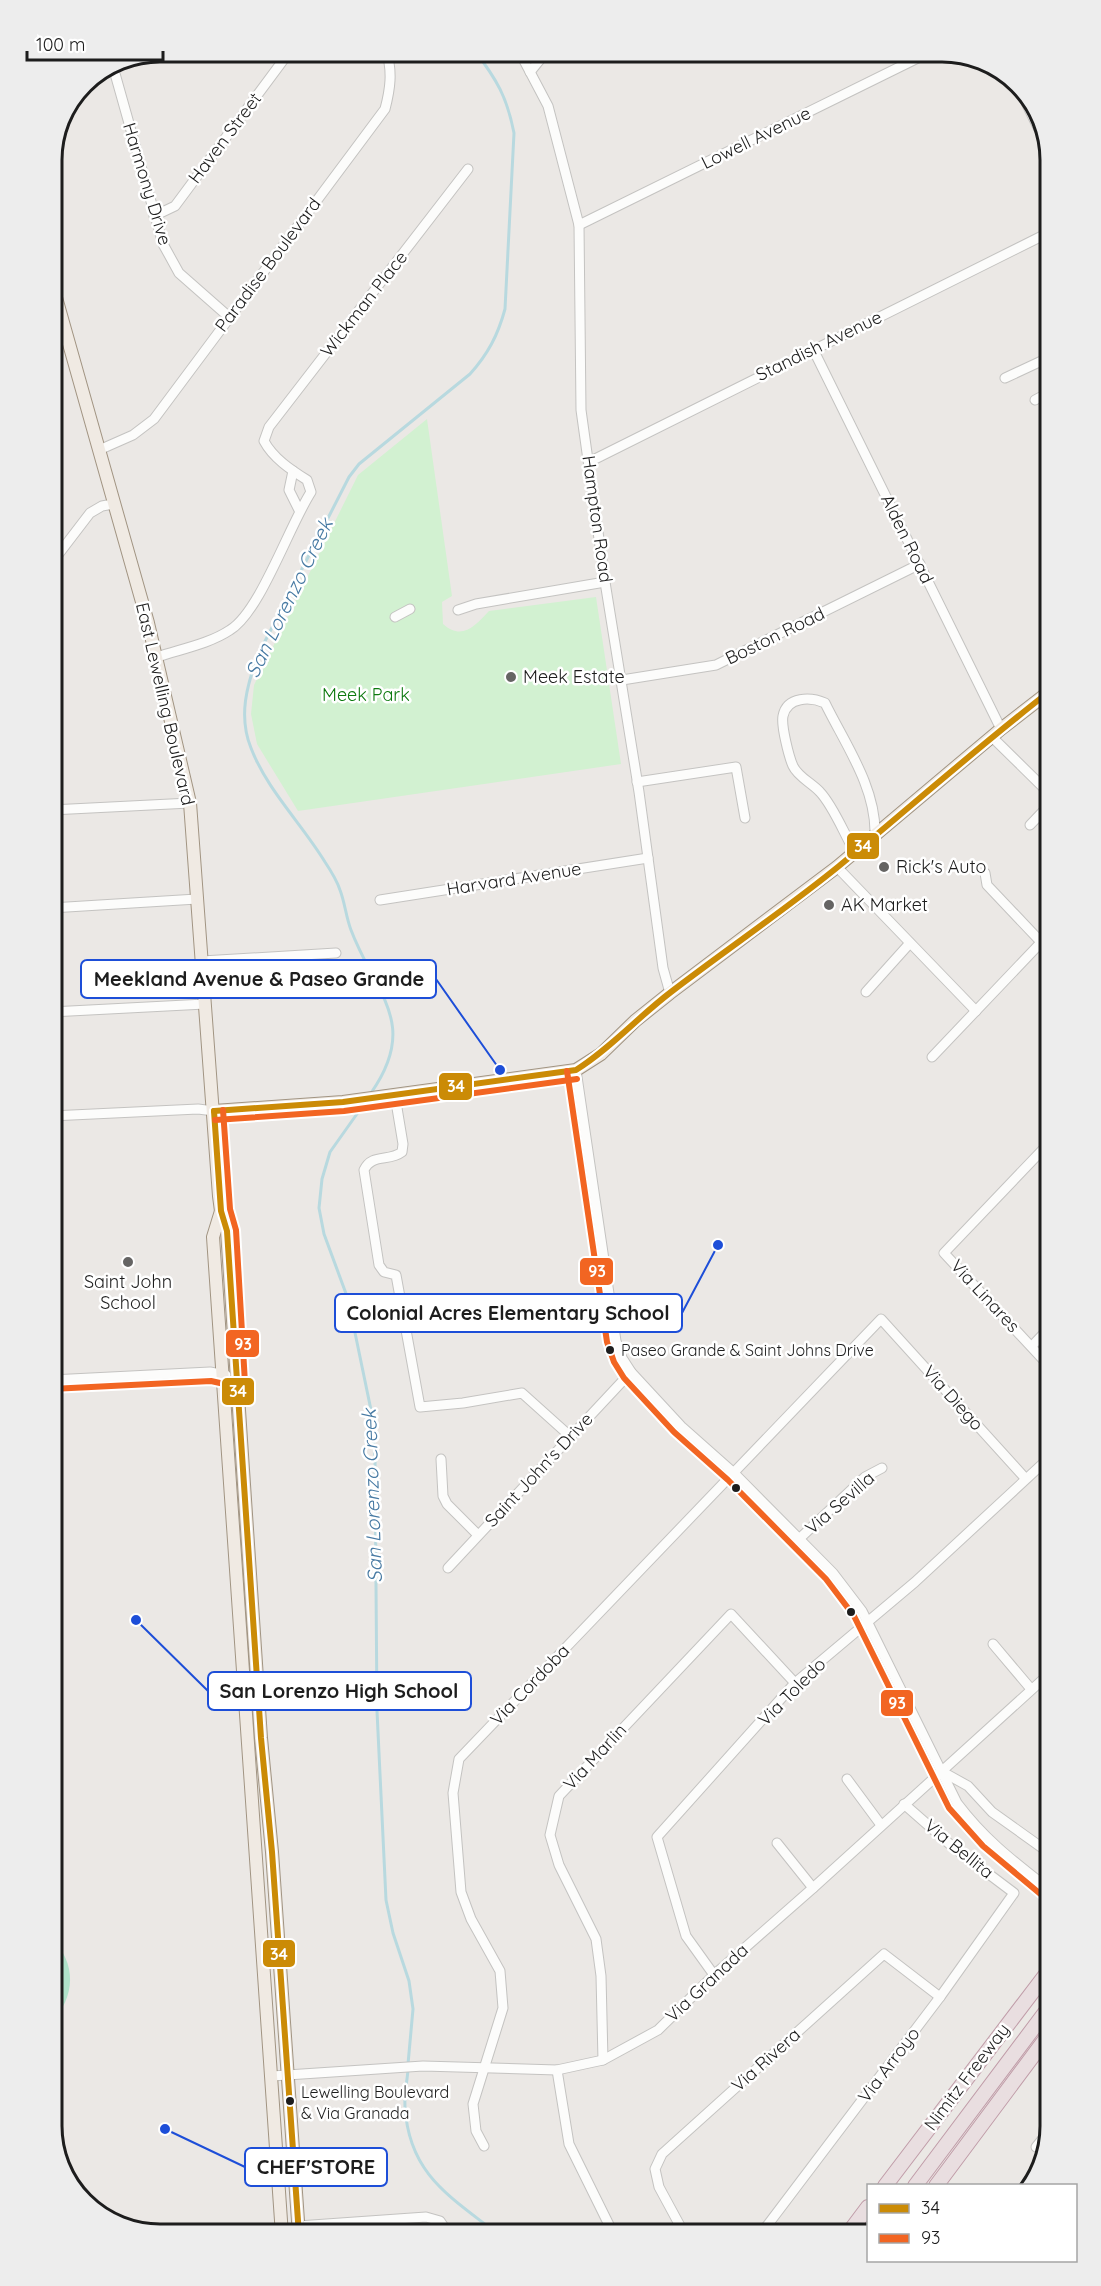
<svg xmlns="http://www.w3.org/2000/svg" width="1101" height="2286" font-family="Quicksand,sans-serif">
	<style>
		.park { fill: #d2f1d1 }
		.pitch { fill: #b0e2ca }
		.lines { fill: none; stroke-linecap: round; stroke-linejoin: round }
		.stream { stroke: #b8d9df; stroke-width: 3 }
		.minor-casing { stroke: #c4c3c1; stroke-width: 11 }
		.major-casing { stroke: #a19482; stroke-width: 14 }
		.highway-casing { stroke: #c09ca8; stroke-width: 16 }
		.minor { stroke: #fcfcfb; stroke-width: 9 }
		.major { stroke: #f0eae3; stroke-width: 12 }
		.highway { stroke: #e9dee0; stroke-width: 14 }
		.bus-1-casing { stroke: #fff; stroke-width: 10 }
		.bus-2-casing { stroke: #fff; stroke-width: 10 }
		.bus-1 { stroke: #cb8b06; stroke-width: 6 }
		.bus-2 { stroke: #f26522; stroke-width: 6 }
		.poi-dot { fill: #656463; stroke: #fff; stroke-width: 2 }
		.bus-dot { fill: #1d1d1d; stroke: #fff; stroke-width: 2 }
		.labels { text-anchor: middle; stroke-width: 5; stroke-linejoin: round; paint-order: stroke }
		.bus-label { font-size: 16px; fill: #1d1d1d; stroke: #fff; text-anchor: start }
		.street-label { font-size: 18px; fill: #1d1d1d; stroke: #fff }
		.poi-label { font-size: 18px; fill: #1d1d1d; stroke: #fff; text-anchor: start }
		.park-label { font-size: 18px; fill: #0c790e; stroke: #fff }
		.water-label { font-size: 20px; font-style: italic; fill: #477aa3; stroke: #fff }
		.rim { fill: none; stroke: #1d1d1d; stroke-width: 3 }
		.leader { fill: none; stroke: #1d4ed8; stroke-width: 2 }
		.callout-dot { fill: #1d4ed8; stroke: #fff; stroke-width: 2 }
		.callout { fill: #fff; stroke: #1d4ed8; stroke-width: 2 }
		.callout-label { font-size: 20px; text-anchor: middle; font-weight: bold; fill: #1d1d1d }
		.line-badge { stroke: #fff; stroke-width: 2 }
		.badge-label { font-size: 16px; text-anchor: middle; font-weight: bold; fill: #fff }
	</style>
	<rect width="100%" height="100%" fill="#ebe8e5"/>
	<path class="park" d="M427,419L452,596L442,602L443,624C462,641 475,626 489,611L596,597L621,764L298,811L257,744L251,714L254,685L358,475Z"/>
	<path class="pitch" d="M51,1938C77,1962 76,1998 51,2022V2004L58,1990L59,1977L56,1964L51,1955Z"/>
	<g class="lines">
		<g class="stream">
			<path d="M371,1093C420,1023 375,994 351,930C346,917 345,903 340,890C337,881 331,871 325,862C302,824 267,790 251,748C238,716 247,685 258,655L349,477L359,464L470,374C488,354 498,335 505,309L514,133C507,97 497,80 475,51"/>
			<path d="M364,1104L330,1152L322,1179L319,1208L324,1234L348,1299L371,1410L375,1459L377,1711L386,1900L393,1933L409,1981L413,2009L408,2064"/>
			<path d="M408,2070C407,2082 404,2095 405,2107C409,2175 451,2197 499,2235"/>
		</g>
		<g class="minor-casing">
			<g id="minor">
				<path d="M519,51L548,106L579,225L581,410L605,582L639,792L663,968L670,993"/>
				<path d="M112,63L163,244L179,273L229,317"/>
				<path d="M530,72L547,51"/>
				<path d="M1019,88L1047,146"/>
				<path d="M154,216L175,206L290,51"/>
				<path d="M579,225L932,51"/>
				<path d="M813,349L1001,729"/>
				<path d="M1005,378L1050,357"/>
				<path d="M1035,400L1050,392"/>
				<path d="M99,450L133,435L154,419L385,109C390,90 393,71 386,51"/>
				<path d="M589,462L1050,232"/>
				<path d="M293,471L289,490L299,510"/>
				<path d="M51,564L90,513L102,506L113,504"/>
				<path d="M458,610L476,604L605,582"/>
				<path d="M395,617L410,609"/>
				<path d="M157,657C181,649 209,644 230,630C260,612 289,526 311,492L307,480C291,470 273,458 264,441L269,427L468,169"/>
				<path d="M622,680L716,665L920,564"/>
				<path d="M992,737L1050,794"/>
				<path d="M637,782L736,767L745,818"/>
				<path d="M51,810L190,803"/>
				<path d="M1030,825L1050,804"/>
				<path d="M855,852C844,834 834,807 820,792C812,783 798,777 793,766C789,757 781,726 783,716C787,696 811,697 825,703C845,744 876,787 875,834"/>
				<path d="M837,867L976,1011"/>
				<path d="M985,873L987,885L1041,942"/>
				<path d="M380,900L648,858"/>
				<path d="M51,908L197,899"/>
				<path d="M202,961L336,953"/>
				<path d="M866,992L910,943"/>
				<path d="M51,1012L205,1004"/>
				<path d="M932,1057L1050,933"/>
				<path d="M576,1070L616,1341L622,1358L631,1372L681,1426L734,1473L833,1573L862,1611L957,1803C985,1840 1013,1861 1050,1890"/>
				<path d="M395,1096L403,1144L402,1152C389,1162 372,1153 364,1170L379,1265L384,1272L396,1275L420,1407L463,1403L522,1393L571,1437"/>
				<path d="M51,1116L198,1109L214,1111"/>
				<path d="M1032,1346L1050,1327"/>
				<path d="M1050,1367L944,1253L1050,1142"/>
				<path d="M51,1380L210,1372L226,1375"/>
				<path d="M441,1459L443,1496L447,1504L478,1535"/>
				<path d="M799,1539L865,1477L882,1468"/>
				<path d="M448,1568L631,1372"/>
				<path d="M993,1644L1031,1689"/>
				<path d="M941,1771L968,1786L992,1812L1048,1852L1050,1848"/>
				<path d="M847,1779L881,1825"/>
				<path d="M777,1843L813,1888"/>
				<path d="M714,1975L686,1936L657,1837L795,1683L915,1582L1050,1457"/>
				<path d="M603,2060L601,1976L596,1939L559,1865L550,1835L559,1796L731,1614L795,1683"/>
				<path d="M557,2070L569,2144L614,2235"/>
				<path d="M272,2076L423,2066L557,2070L603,2060L658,2030L714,1975L813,1888L1050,1673"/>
				<path d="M484,2146L476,2131L473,2104L503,2008L500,1971L471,1919L461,1892L453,1793L459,1759L881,1319L1025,1478"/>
				<path d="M1036,2147L1049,2131"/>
				<path d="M298,2226L426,2217L440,2221L446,2230L447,2235"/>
				<path d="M685,2235L659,2187L655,2169L662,2154L884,1954L940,1997"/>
				<path d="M760,2235L940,1997L1014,1893L953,1847L904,1804"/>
			</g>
		</g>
		<g class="major-casing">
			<g id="major">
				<path d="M51,280L148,623L190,803L219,1196L221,1211L227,1231L261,1738L272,1852L299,2235"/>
				<path d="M214,1111L343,1102L576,1070L601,1054L635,1021L670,993L837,867L1001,729L1050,691"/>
				<path d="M221,1211L213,1237L282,2235"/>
			</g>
		</g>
		<g class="highway-casing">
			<g id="highway">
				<path d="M885,2186L1050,1969"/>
				<path d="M915,2186L1050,2006"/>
				<path d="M936,2186L1050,2033"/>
				<path d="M847,2235L868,2207"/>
			</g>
		</g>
		<use href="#minor" class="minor"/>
		<use href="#major" class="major"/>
		<use href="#highway" class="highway"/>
		<g class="bus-1-casing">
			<g id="bus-1">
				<path d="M214,1111L221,1211L227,1231L261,1738L272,1852L299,2235"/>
				<path d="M214,1111L343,1102L576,1070C611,1048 638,1017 671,992C727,949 785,910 839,866C909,808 978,747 1050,691"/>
			</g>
		</g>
		<g class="bus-2-casing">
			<g id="bus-2">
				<path d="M567,1071L607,1342L614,1362L624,1378L674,1432L728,1480L826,1579L854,1616L949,1808L983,1846L1044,1897"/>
				<path d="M215,1120L344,1111L577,1079"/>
				<path d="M51,1389L211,1381L238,1387L245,1383L236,1230L230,1209L223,1110"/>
			</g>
		</g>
		<use href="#bus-1" class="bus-1"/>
		<use href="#bus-2" class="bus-2"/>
	</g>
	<g class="poi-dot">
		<circle cx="511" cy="677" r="6"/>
		<circle cx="884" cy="867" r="6"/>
		<circle cx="829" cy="905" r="6"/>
		<circle cx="128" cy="1262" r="6"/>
	</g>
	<g class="bus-dot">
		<circle cx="610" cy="1350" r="5"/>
		<circle cx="736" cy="1488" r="5"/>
		<circle cx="851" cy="1612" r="5"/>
		<circle cx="290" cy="2101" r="5"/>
	</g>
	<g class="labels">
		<g class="bus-label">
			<text x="621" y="1356">Paseo Grande &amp; Saint Johns Drive</text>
			<text x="301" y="2098">Lewelling Boulevard<tspan x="301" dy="21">&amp; Via Granada</tspan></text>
		</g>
		<g class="street-label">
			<text transform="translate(225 138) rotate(-53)" y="6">Haven Street</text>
			<text transform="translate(756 138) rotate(-26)" y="6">Lowell Avenue</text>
			<text transform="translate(147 184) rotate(73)" y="6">Harmony Drive</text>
			<text transform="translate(268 265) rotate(-53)" y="6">Paradise Boulevard</text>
			<text transform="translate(364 304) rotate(-52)" y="6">Wickman Place</text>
			<text transform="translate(819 346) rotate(-26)" y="6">Standish Avenue</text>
			<text transform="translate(597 519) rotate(82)" y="6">Hampton Road</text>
			<text transform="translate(907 539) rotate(64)" y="6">Alden Road</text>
			<text transform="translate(775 636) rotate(-26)" y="6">Boston Road</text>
			<text transform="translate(165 704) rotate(77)" y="6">East Lewelling Boulevard</text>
			<text transform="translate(514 879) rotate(-9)" y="6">Harvard Avenue</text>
			<text transform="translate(985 1296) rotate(47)" y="6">Via Linares</text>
			<text transform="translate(953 1398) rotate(48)" y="6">Via Diego</text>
			<text transform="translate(539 1470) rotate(-47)" y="6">Saint John's Drive</text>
			<text transform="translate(840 1503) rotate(-41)" y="6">Via Sevilla</text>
			<text transform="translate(530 1685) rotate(-46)" y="6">Via Cordoba</text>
			<text transform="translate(792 1692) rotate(-45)" y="6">Via Toledo</text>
			<text transform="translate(595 1757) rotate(-47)" y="6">Via Marlin</text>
			<text transform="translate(959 1849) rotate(39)" y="6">Via Bellita</text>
			<text transform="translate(707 1983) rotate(-43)" y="6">Via Granada</text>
			<text transform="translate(766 2060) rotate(-42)" y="6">Via Rivera</text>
			<text transform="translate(889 2065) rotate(-53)" y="6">Via Arroyo</text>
			<text transform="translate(967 2077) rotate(-53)" y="6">Nimitz Freeway</text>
		</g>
		<g class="poi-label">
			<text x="523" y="683">Meek Estate</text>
			<text x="896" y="873">Rick's Auto</text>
			<text x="841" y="911">AK Market</text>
			<text x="128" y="1288" text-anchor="middle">Saint John<tspan x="128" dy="21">School</tspan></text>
		</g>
		<g class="park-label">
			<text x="366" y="701">Meek Park</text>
		</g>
		<g class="water-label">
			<text transform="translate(289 598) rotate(-64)" y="7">San Lorenzo Creek</text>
			<text transform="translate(372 1496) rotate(-92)" y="7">San Lorenzo Creek</text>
		</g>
	</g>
	<path d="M0 0H1101V2286H0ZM160 62H942A98 98 0 0 1 1040 160V2126A98 98 0 0 1 942 2224H160A98 98 0 0 1 62 2126V160A98 98 0 0 1 160 62Z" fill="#ededed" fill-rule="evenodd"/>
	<path class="rim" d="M160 62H942A98 98 0 0 1 1040 160V2126A98 98 0 0 1 942 2224H160A98 98 0 0 1 62 2126V160A98 98 0 0 1 160 62Z"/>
	<path class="leader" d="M500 1070L436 979M718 1245L682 1313M136 1620L208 1691M165 2129L245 2167"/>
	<g class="callout-dot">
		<circle cx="500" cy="1070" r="6"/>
		<circle cx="718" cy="1245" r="6"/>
		<circle cx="136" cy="1620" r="6"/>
		<circle cx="165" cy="2129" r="6"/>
	</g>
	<g class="callout">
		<rect x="81" y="960" width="355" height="38" rx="6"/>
		<rect x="335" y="1294" width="347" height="38" rx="6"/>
		<rect x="208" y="1672" width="263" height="38" rx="6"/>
		<rect x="245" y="2148" width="142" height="38" rx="6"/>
	</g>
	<g class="callout-label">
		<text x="259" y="986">Meekland Avenue &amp; Paseo Grande</text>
		<text x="508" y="1320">Colonial Acres Elementary School</text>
		<text x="339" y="1698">San Lorenzo High School</text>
		<text x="316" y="2174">CHEF'STORE</text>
	</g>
	<g class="line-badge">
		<rect x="846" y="832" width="34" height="28" rx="6" fill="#cb8b06"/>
		<rect x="438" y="1072" width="35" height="29" rx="6" fill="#cb8b06"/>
		<rect x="579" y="1257" width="35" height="29" rx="6" fill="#f26522"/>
		<rect x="225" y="1329" width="35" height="29" rx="6" fill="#f26522"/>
		<rect x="221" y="1377" width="34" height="29" rx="6" fill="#cb8b06"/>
		<rect x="880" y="1689" width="34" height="28" rx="6" fill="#f26522"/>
		<rect x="262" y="1939" width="34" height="29" rx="6" fill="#cb8b06"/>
	</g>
	<g class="badge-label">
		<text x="863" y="852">34</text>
		<text x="456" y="1092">34</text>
		<text x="597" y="1277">93</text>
		<text x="243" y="1350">93</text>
		<text x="238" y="1397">34</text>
		<text x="897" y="1709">93</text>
		<text x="279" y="1960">34</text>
	</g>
	<rect x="867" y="2184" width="210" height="78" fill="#ffffff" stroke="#a5a5a5" stroke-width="1.5"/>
	<rect x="879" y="2204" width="30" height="9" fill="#cb8b06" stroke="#a5a5a5" stroke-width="1.5"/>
	<text x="921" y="2214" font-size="18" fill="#1d1d1d">34</text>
	<rect x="879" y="2234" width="30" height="9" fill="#f26522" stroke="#a5a5a5" stroke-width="1.5"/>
	<text x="921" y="2244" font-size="18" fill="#1d1d1d">93</text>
	<path d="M27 51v9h136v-9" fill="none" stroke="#1d1d1d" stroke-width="3"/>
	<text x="36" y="51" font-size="18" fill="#1d1d1d" stroke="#ffffff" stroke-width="4.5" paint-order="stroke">100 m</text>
</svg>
